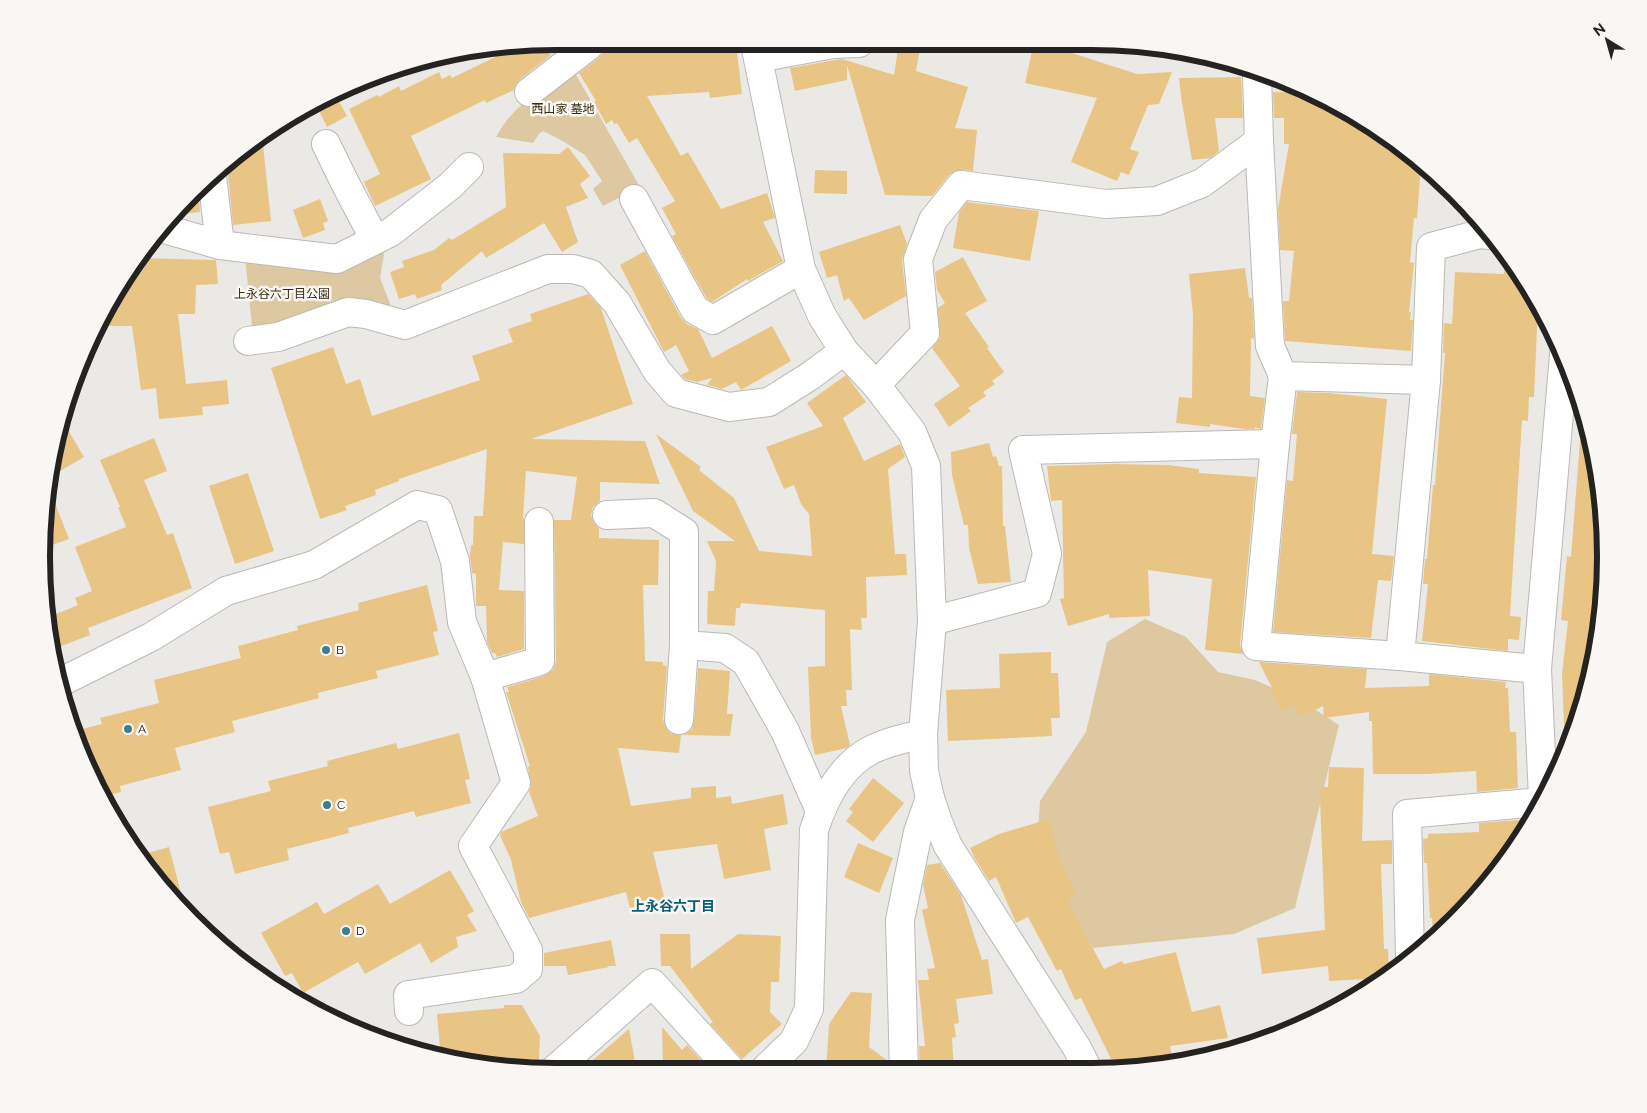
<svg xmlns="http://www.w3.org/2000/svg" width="1647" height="1113" font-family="Raleway,'Noto Sans JP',sans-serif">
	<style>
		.green { fill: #ddc8a2 }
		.building { fill: #e8c585 }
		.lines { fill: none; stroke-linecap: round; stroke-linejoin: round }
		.minor-casing { stroke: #bbb9b5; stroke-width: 30 }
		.minor { stroke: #fff; stroke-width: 28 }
		.poi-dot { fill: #3f7d92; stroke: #f9f7f3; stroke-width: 2 }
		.labels { text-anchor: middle; stroke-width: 5; stroke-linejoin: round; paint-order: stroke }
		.park-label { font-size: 12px; fill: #392b0e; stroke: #f9f7f3 }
		.poi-label { font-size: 12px; fill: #242322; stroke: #f9f7f3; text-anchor: start }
		.neighbourhood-label { font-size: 14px; font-weight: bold; fill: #0a5d74; stroke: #f9f7f3 }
		.rim { fill: none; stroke: #242322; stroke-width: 6 }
	</style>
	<rect width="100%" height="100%" fill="#ebe9e5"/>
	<g class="green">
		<path d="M571,66L640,187L603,206L593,189L602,181L585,155L561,140L543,131L539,134L533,143L496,137C512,106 544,87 571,66Z"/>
		<path d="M380,246L384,254L380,278L393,311L253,336L245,257Z"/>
		<path d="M1145,619L1186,637L1218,672L1255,680L1300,700L1339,725L1295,908L1234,934L1093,948L1036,859L1040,801L1086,732L1107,642Z"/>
	</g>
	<g class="building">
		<path d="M1074,41L1072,53L1137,74L1172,72L1159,104L1148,105L1130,149L1139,152L1129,175L1121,172L1117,181L1071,162L1097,98L1025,83L1034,42Z"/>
		<path d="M899,43H921L916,71L968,87L955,128L977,130L973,171L963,170L955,171L949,175L932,196L885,195L847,65V80L795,91L790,68L835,60L842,59L894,75Z"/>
		<path d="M736,44L742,94L710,98L709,92L647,96L681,156L688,152L721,209L767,193L774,214L775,218L763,222L783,261L748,281L747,279L712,302L707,299L672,236L676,234L662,208L675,201L637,138L629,143L617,123L614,124L612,120L606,124L594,102L596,101L579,73L600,57L604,52L616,45Z"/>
		<path d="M520,45H539L551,55L519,80L515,86L514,90L486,103L485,100L411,136L431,179L375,206L364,182L380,174L349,109L377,95L379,97L399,86L401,91L439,72L442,79L450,75L452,78Z"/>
		<path d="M1241,77L1243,118H1215L1219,151L1210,158L1192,160L1182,103L1179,78Z"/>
		<path d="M1273,92L1314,93L1319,95L1404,148L1421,163L1417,218H1414L1410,262L1414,263L1409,312H1411L1410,320H1413L1411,351L1285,341L1283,301H1289L1294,251L1280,250L1278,209L1289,144H1284V118H1274Z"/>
		<path d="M336,96L347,116L327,127L316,105Z"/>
		<path d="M262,135L271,221L233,225L228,174L224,166Z"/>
		<path d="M568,147L590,176L580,184L588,198L566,207L578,242L562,252L544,223L486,258L482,251L441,285L442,290L417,299L415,294L399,299L390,272L404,267L402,261L434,250L449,238L452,240L506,207L503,153L559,154Z"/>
		<path d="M815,170L847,171V194L814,193Z"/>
		<path d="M198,188L200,212L172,215L192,192Z"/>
		<path d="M320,199L328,221L323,223L325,230L303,238L293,210Z"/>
		<path d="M967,202L1039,211L1030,261L953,248L959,212Z"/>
		<path d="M900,225L907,244L902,260L906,296L864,320L849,298L844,301L837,275L827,278L819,252Z"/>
		<path d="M645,251L681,318L687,324L698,329L712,358L772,326L791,361L741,390L736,382L722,389L707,385L712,378L697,382L685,379L681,375L689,371L676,345L664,352L620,265Z"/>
		<path d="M1505,253L1519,270L1538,306L1534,397H1529L1528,421L1522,420L1510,616L1521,617L1519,640L1508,639V651L1422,641L1428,584H1423L1425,559H1427L1433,485H1435L1445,353H1443L1444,323L1452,324L1455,272L1504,274Z"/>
		<path d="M963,257L987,301L965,313L989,347L987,348L1004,372L992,381L995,384L983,392L986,396L968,408L971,411L949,427L934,404L960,386L932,348L940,338L938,308L945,303L937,290L935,272Z"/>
		<path d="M139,258L216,260L218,284L196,285L195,314H178L186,384L227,380L229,404L202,407L203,415L159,419L156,388L141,390L132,326H100Z"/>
		<path d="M1245,268L1249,298H1252L1254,339L1251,338L1250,396L1265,398L1261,429L1255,427V429H1244L1210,424V427L1176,423L1179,397L1192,398L1193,315L1189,274Z"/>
		<path d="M588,294L601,308L633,404L531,439L645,441L660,484L600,482V501L593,507L591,515L594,523L599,528V538L659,540L658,585H643L645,661L663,662V665L667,666L663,719L665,726L670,733L681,735L679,753L618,748L631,806L691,798V788L716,786V798L731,796L732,804L783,794L788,824L764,829L771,870L724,879L717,844L653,852L665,901L630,909L626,892L529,918L521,902L511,860L500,835L501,832L538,816L529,792L531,785L528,767L530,766L506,692H509L507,687L544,676L553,670L556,661L554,520H571L577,477L526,471L523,518H524V544L503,542L499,590L524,591V649L497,657L495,653H492L487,642L486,606H476V574L472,573L470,556L471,545H473L474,516H483L487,449L399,479V481L375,490L376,495L345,506L347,510L320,519L271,368L333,347L346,384L360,379L372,416L480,380L472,356L513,342L508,329L532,321L530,314Z"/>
		<path d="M846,375L866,402L843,418L864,461L900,444L905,457L888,469L895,554H906L907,575L866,577L867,618H861L862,630L850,629L852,690H846L847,706H841L850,745L847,748L815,755L811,737L808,667L825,666V610L741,603L740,608H736L735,626L707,624L708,591H714L716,561L707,541H735L693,511L656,434L701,467L699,470L734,498L759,551L812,556L809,514L801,504L794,485L784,489L766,447L823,426L807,403Z"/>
		<path d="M1297,392L1328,393L1387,399L1372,554L1394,556L1391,581L1378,580L1371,638L1273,632L1287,480L1293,481L1297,434H1292Z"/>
		<path d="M61,418L84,457L50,477L59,423Z"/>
		<path d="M1581,428H1587L1596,456L1606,556L1596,657L1568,748L1565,747L1562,674L1568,621L1561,620L1567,556L1571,557Z"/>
		<path d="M154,438L167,471L144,480L167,535L173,533L192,588L88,628L90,635L51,650L49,617L78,605L75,598L92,591L75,547L126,527L118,507H120L100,460Z"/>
		<path d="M989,443L993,457L996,456L999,466H1002L1003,526H1005L1011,582L978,584L969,548L968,525H964L952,475L951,452Z"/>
		<path d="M1112,464L1168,465L1199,469V473L1256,477L1240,645L1243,654L1205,650L1212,579L1148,570L1150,616L1109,618V614L1068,626L1060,599L1064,598L1062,500L1051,501L1047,466Z"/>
		<path d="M248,473L274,551L235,564L209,486Z"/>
		<path d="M48,485L69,539L44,548L42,523Z"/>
		<path d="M427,585L438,631L433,632L439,655L376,671L378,678L318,693L319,698L232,721L235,732L175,748L181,770L120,786L121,792L102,797L80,753L77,743L82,742L79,730L102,724L100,718L159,703L154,680L241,658L238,646L298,630L297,626L359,610L358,603Z"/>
		<path d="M1051,652V673H1058L1060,718H1051L1052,736L948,741L946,690L1000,688L999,654Z"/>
		<path d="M1259,662L1367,669L1365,688L1429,686V674L1506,682L1505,688H1508L1510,732H1516L1518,788L1477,792L1476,771L1427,774H1373L1372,721H1369V712L1324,718L1323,706L1300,718L1294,705L1281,711L1271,691L1273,690Z"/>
		<path d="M698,668L730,671L727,714H733L730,736L682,735L686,734L692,729L694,722Z"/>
		<path d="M459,733L470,779L465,780L471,803L416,817L414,811L348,828L349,833L287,849L289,860L235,874L229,852L220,854L208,807L271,791L268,781L328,766L327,761L396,743L398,749Z"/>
		<path d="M1329,767L1364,768L1362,841L1392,840V864H1381L1384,949H1388L1389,975L1385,978L1329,981L1328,966L1262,974L1257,938L1325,930L1320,798L1321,787H1328Z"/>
		<path d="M873,778L904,803L873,842L846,821L853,812L849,809Z"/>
		<path d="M1049,819L1059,857L1076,896L1067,900L1104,969L1122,961L1124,964L1176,952L1192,1012L1220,1005L1228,1038L1170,1046L1173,1064L1116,1069L1081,998L1075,1000L1061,969L1057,971L1028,917L1016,923L996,877L989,881L974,857L970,848L999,834Z"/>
		<path d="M1520,820L1521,839L1519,843L1455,921L1433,939L1432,918H1430L1427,863H1424L1423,839L1428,838V834L1479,832V823Z"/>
		<path d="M858,843L893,858L879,893L844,877Z"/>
		<path d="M169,847L186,913L141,855Z"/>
		<path d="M940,863L961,895L982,960L988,959L993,994L956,999L959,1023L954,1024L956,1037L952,1038L954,1070L920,1072L919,1046H925L918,980H929L927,969L935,968L922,910L928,908L923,885L927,865Z"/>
		<path d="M450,870L474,911L467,915L477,931L456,937L458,947L431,963L420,943L365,974L358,962L303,993L292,973L285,976L261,933L317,902L324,914L378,884L390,904Z"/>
		<path d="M660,934H690L691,969L738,934L781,936L779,982H771L770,1012L782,1024L742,1059L710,1024L713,1022L670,966H661Z"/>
		<path d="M611,940L616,966H607L609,967L568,975L566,966H544V953Z"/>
		<path d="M851,992L872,993L869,1047L888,1061V1072H826L829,1024Z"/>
		<path d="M504,1005H522L540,1036L539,1060L471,1057L446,1058L445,1048L440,1049L437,1014L504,1008Z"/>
		<path d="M662,1027L682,1050L687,1045L712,1072H658L663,1068Z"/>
		<path d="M629,1029L637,1072H579Z"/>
	</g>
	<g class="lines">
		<g class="minor-casing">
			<g id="minor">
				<path d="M755,44L801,269L822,316L844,351L876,385L912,432L926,466L932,621L923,734L924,771L930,798L938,822L948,846L1077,1048L1089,1072"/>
				<path d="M758,58L833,44L859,43"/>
				<path d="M529,92L590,45"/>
				<path d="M1259,141L1270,346L1283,376"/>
				<path d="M326,144L344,181L375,240"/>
				<path d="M212,176L220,245"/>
				<path d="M634,199L695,310L713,320L801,269"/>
				<path d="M161,228L220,245L337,259L391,232L450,186L469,167"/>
				<path d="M248,341L278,337L348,312L366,314L405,325L548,269H573L591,274L617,303L657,371L676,393L729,407L769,402L810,376L844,351"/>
				<path d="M1426,380L1283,376L1275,444L1256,646L1400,656L1537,669"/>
				<path d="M876,385L925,333L918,259L933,220L961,185L1106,204L1157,201L1202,183L1259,141L1257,74"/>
				<path d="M607,515L654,513L684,532V645L725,648L746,662L785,731L820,811"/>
				<path d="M932,621L1037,593L1047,554L1023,450L1275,444"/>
				<path d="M1400,656L1426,380L1431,247L1480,234L1490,235"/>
				<path d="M485,677L540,661L539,522"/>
				<path d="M59,683L151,637L226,591L314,565L417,505L438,510L455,561L462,622L485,677L516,783L473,846L528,950V969L516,979L408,995L409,1011"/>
				<path d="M679,720L684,645"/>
				<path d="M1543,797L1537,669L1564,355"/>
				<path d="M1410,958L1407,814L1540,802"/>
				<path d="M553,1071L652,983L733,1072"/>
				<path d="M762,1072L794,1041L809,1009L814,830C824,799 840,766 871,750C887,742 905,738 923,734"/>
				<path d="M904,1072L900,920L918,832L930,798"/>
			</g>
		</g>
		<use href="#minor" class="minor"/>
	</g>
	<g class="poi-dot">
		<circle cx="326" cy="650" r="5"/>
		<circle cx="128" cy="729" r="5"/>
		<circle cx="327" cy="805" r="5"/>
		<circle cx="346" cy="931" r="5"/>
	</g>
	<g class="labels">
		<g class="park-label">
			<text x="563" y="113">西山家 墓地</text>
			<text x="282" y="298">上永谷六丁目公園</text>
		</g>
		<g class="poi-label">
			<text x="336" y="654">B</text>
			<text x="138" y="733">A</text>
			<text x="337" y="809">C</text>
			<text x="356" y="935">D</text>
		</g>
		<g class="neighbourhood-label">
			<text x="673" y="911">上永谷六丁目</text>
		</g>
	</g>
	<path d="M0 0H1647V1113H0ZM556 50H1091A506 506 0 0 1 1597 556V557A506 506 0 0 1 1091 1063H556A506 506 0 0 1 50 557V556A506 506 0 0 1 556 50Z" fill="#f9f7f3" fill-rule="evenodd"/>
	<path class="rim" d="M556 50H1091A506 506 0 0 1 1597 556V557A506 506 0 0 1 1091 1063H556A506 506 0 0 1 50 557V556A506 506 0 0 1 556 50Z"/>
	<g transform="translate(1607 40) rotate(323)" stroke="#f9f7f3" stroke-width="4" paint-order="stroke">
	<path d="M0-4L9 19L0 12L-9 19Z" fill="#242322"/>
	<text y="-8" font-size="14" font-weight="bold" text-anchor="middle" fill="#242322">N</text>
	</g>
</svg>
